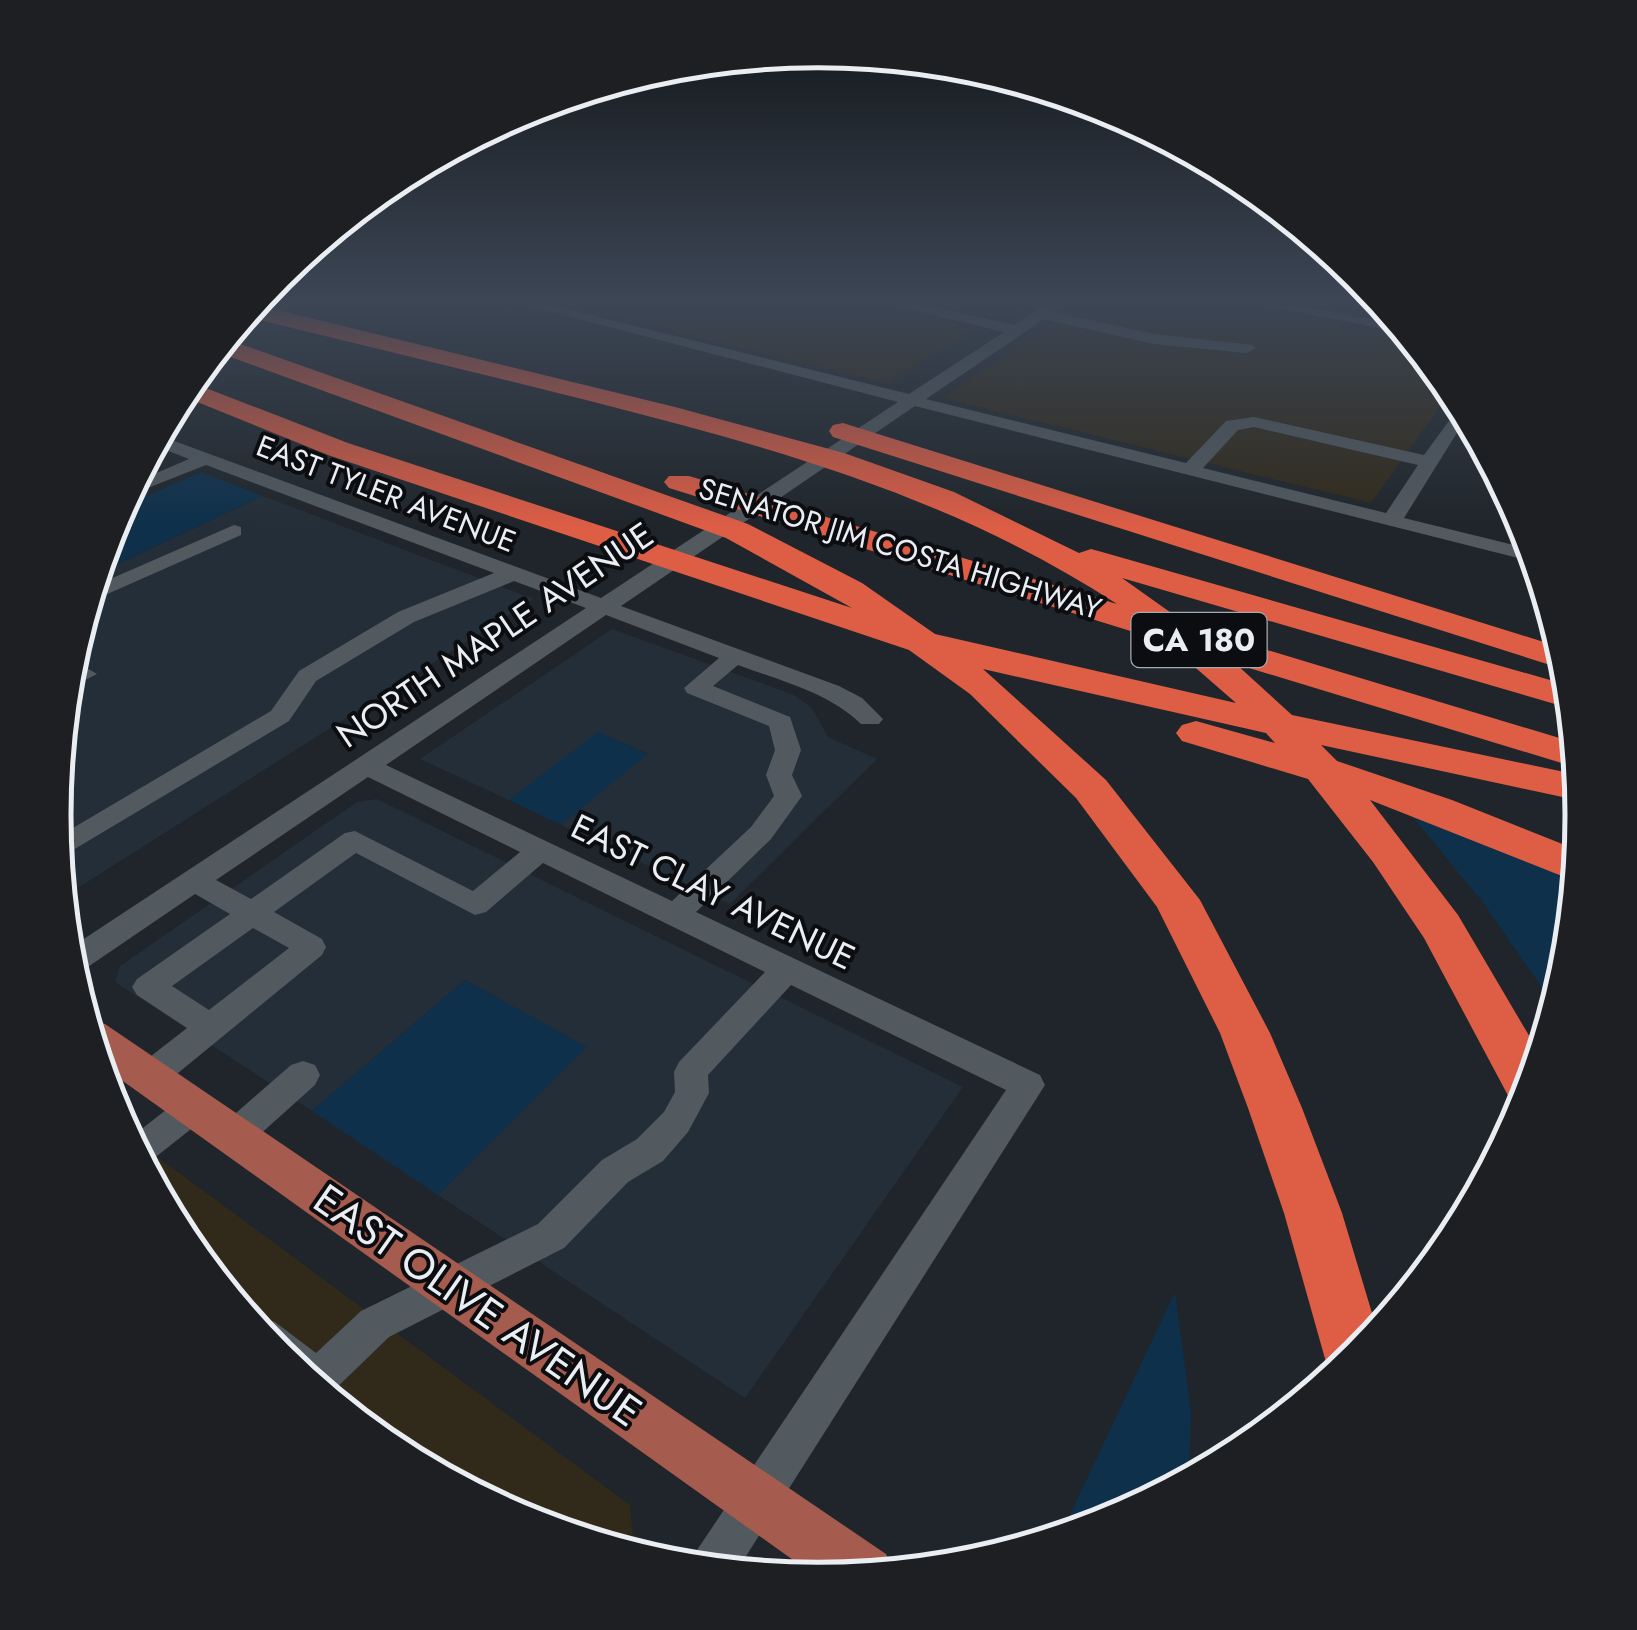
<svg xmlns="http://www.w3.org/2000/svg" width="1637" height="1630" font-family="Jost,sans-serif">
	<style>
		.built { fill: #242e38 }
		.industrial { fill: #312a1a }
		.green { fill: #0e304b }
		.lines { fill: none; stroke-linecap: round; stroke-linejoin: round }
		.minor { fill: #52595f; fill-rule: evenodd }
		.major { fill: #a65b4f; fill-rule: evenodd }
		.highway { fill: #de5d45; fill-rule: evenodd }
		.labels { text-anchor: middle; stroke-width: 8; stroke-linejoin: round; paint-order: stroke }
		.far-street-label { font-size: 30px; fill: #eaeef2; stroke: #0b0d10 }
		.shield { fill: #0b0d10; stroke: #a7aaae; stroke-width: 2.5 }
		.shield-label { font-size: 32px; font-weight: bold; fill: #eaeef2 }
		.street-label { font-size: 35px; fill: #eaeef2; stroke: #0b0d10 }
		.near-street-label { font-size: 42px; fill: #eaeef2; stroke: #0b0d10 }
		.rim { fill: none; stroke: #eaeef2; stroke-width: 5 }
	</style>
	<rect width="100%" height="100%" fill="#1f252a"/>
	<g class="built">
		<path d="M263,496L534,599L62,898L54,814L68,665L96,574Z"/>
		<path d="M612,629L794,695L812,708L828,737L877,759L730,904L561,825L647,753L598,733L509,800L420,759Z"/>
		<path d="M377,799L963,1087L745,1398L438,1195L586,1047L465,980L312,1111L115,982L120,966L357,802Z"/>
	</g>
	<g class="industrial">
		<path d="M598,300H848L976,328L888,384L579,308Z"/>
		<path d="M915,300H1020L997,315H988Z"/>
		<path d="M1085,300H1216L1411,337L1453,388L1371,503L943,398Z"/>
		<path d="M125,1133L630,1505L634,1548L630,1554L525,1522L393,1451L277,1356L182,1240Z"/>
	</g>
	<g class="green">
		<path d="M201,472L263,496L96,574L119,508Z"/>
		<path d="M598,732L648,754L561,825L509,800Z"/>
		<path d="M1404,806L1577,883L1569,965L1556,1008L1484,904Z"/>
		<path d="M465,980L587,1047L438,1195L312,1111Z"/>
		<path d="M1175,1292L1191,1411L1189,1480L1111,1522L1059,1538Z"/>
	</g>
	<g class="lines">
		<g class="minor">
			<path d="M506,300H530L909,394L1004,332L872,300H899L1015,325L1052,300H1069L1054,312L1154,334L1253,345L1255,348L1247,353L1154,344L1044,319L926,399L1186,463L1226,421L1254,417L1424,455L1462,403L1468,415L1404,518L1534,550L1538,563L915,406L621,606L839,686L862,698L883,719L879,724H861C828,692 781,681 738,665L713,686L790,717L801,750L792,775L802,796L771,839L696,912L1040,1075L1045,1085L736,1572L689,1567L695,1553L1006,1090L791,985L708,1075L709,1093L688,1132L663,1161L628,1182L564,1248L389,1337L327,1397L277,1356L249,1321L261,1317L275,1322L316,1353L361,1311L538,1224L602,1160L637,1139L664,1112L675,1092L674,1072L679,1062L765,972L543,863L486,912L475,915L356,853L274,912L322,939L326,947L322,955L161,1087L149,1091L137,1087L132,1077L137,1067L187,1028L137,995L132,987L137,979L230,914L195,894L79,973L72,975L67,950L586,608L514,581L414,622L316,681L289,721L58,859L56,838L271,711L299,671L398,612L494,573L206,465L125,497L133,483L189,459L153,445L158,435L601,598L898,402ZM1254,427L1418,465L1386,513L1203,468L1238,430ZM606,615L719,658L684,688L687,693L769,726L775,750L766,775L774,796L751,827L672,901L386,765ZM368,777L520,852L473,891L355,831L345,833L251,899L216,880ZM253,928L289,948L209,1010L172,986Z"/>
			<path d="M1239,300H1269L1401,325L1408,334Z"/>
			<path d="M234,525L241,527V535L87,603L92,587Z"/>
			<path d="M85,667L97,674L66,690L68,673Z"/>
			<path d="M303,1061L315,1065L320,1075L315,1085L247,1146L234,1151L221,1146L216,1136L221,1126L291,1065Z"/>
			<path d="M193,1094L205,1098L210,1108L205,1118L143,1167L129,1139L181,1098Z"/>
		</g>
		<path class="major" d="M90,1020L105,1024L886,1554L894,1573L821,1580L99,1064L85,1021Z"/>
		<g class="highway">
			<path d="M253,304L675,407L844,453L954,492L1079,553L1091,549L1102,552L1571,686L1572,709L1122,578L1191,627L1576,743L1578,768L1236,664L1292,715L1579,775L1581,801L1321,745L1337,761L1452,800L1580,851L1577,882L1370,800L1458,915L1541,1056L1525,1107L1512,1103L1424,938L1373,862L1308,779L1182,741L1176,733L1182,725L1196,721L1275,743L1266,733L983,669L1106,780L1200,900L1270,1033L1302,1108L1342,1213L1378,1333L1359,1356L1331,1380L1284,1213L1248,1108L1220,1033L1157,907L1076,798L970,694L909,650L328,455L180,395L189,382L193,383L348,443L852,608L726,538L214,351L224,339L229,340L748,524L862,583L935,634L1236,703L1166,642L669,488L664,482L669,476H689L1117,604C952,497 778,449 590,401C474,372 359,344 243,316Z"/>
			<path d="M843,423L1563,648L1569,671L833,437L829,431L833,425Z"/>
		</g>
	</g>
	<linearGradient id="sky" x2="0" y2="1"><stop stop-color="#111417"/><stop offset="0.57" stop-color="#3c4655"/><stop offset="1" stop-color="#3c4655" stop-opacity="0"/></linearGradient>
	<rect width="1637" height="528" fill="url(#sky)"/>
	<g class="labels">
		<g class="far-street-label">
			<text transform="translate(386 494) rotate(21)" y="10">EAST TYLER AVENUE</text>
			<text transform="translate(900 549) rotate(17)" y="10">SENATOR JIM COSTA HIGHWAY</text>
		</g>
		<rect class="shield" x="1131.5" y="613" width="135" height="54" rx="8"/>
		<g class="shield-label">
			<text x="1199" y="651">CA 180</text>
		</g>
		<g class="street-label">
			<text transform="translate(495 635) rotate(-34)" y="12">NORTH MAPLE AVENUE</text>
			<text transform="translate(713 892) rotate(26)" y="12">EAST CLAY AVENUE</text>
		</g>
		<g class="near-street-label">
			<text transform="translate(478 1305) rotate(35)" y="15">EAST OLIVE AVENUE</text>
		</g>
	</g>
	<path d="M0 0H1637V1630H0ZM71 815a747 747 0 1 1 1494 0a747 747 0 1 1-1494 0Z" fill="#1d1f22" fill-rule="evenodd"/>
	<path class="rim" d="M71 815a747 747 0 1 1 1494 0a747 747 0 1 1-1494 0Z"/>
</svg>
